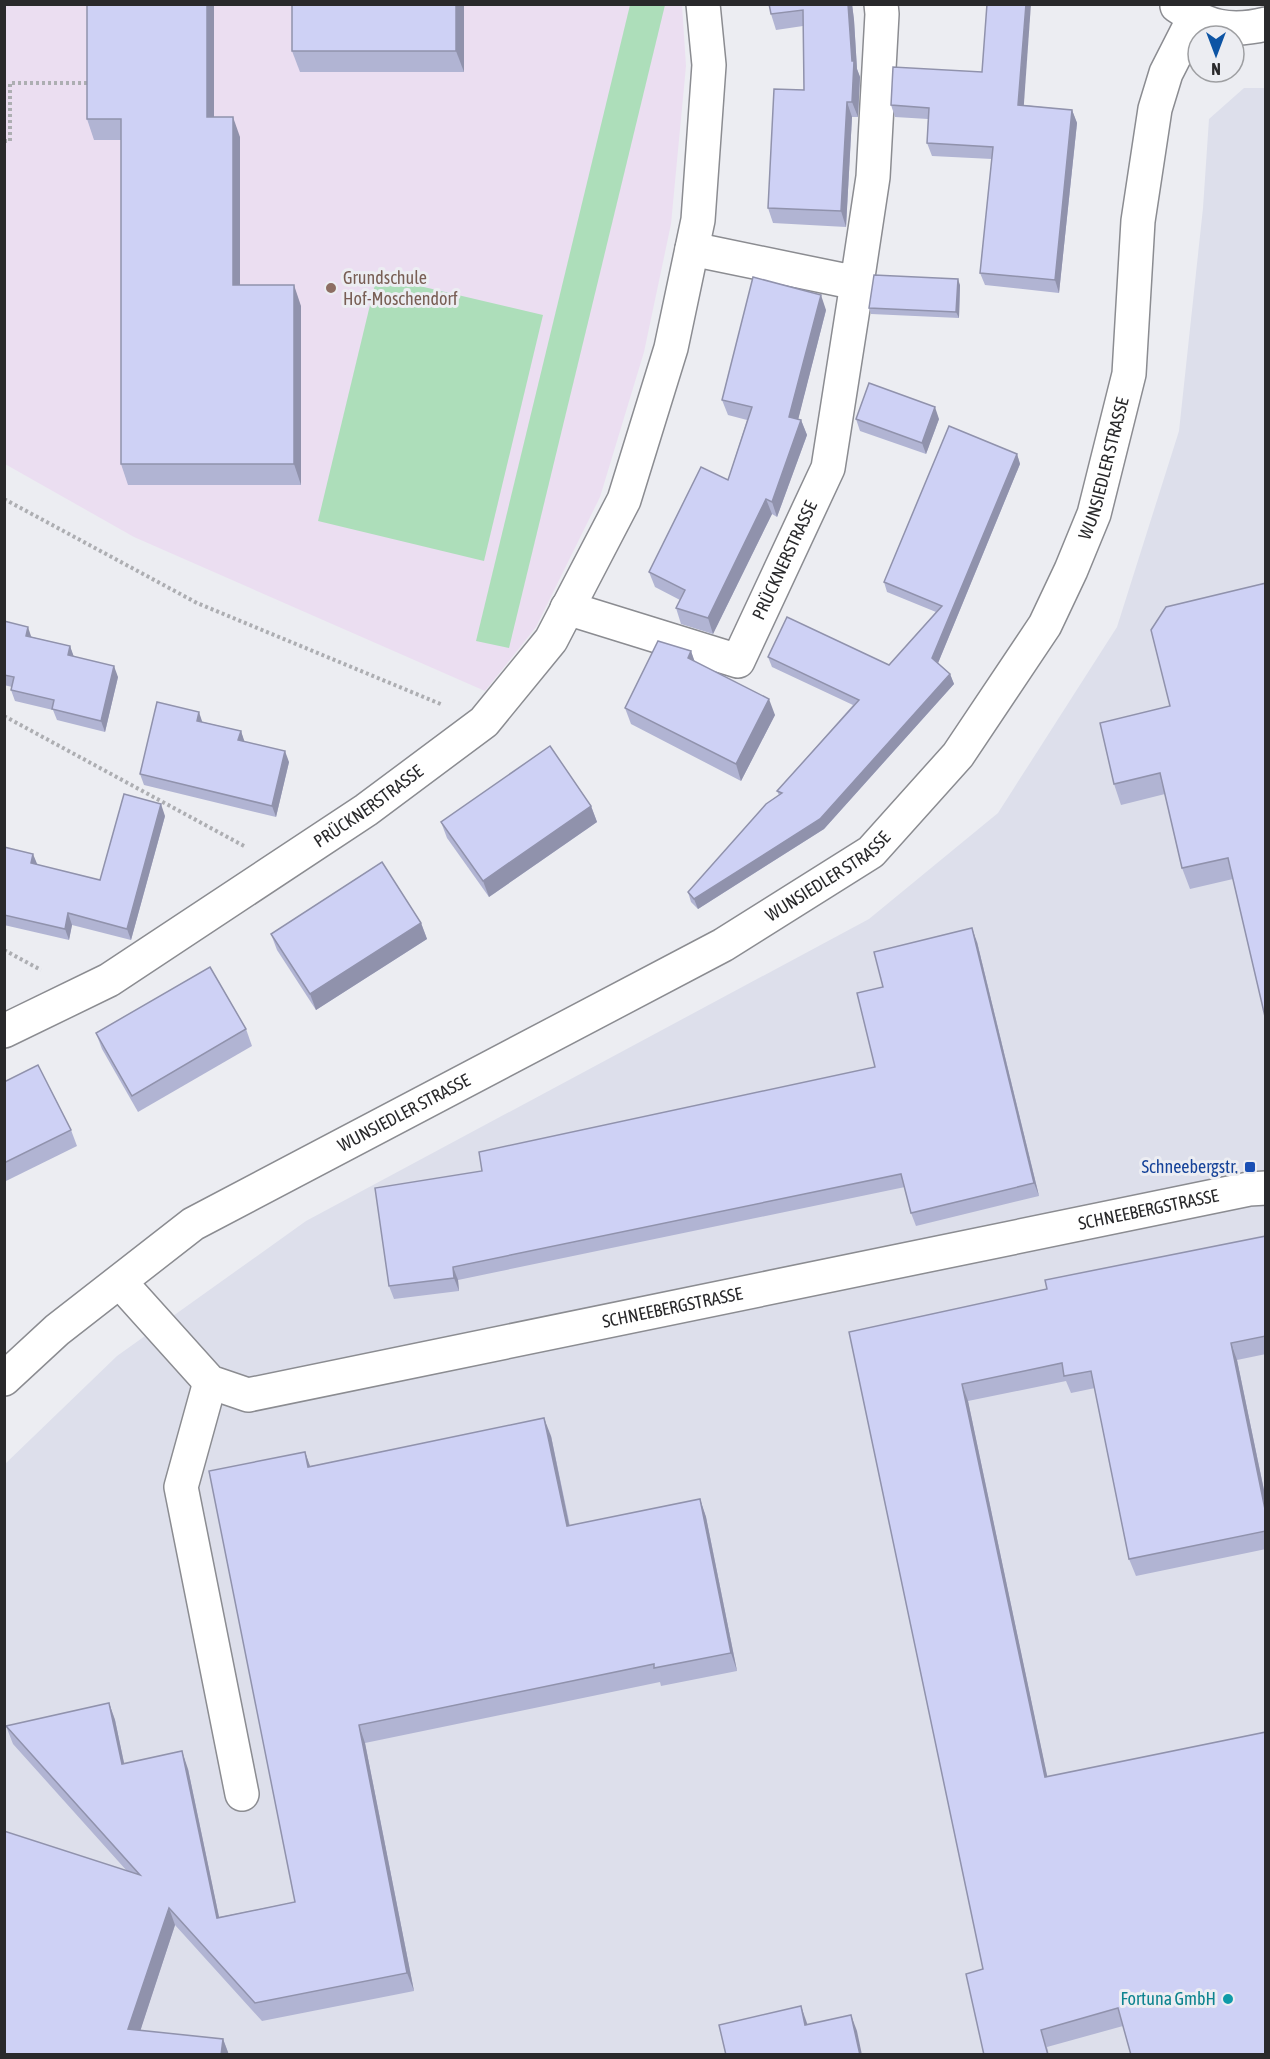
<svg xmlns="http://www.w3.org/2000/svg" width="1270" height="2059" font-family="'Asap Condensed',sans-serif">
	<style>
		.built { fill: #dddfeb }
		.education { fill: #ebdef1 }
		.grass { fill: #addeba }
		.lines { fill: none; stroke-linecap: round; stroke-linejoin: round }
		.minor-casing { stroke: #8b8c91; stroke-width: 36 }
		.major-casing { stroke: #8b8c91; stroke-width: 36 }
		.path { stroke: #adaeb2; stroke-width: 4; stroke-dasharray: 3 3; stroke-linecap: butt }
		.minor { stroke: #fff; stroke-width: 33 }
		.major { stroke: #fff; stroke-width: 33 }
		.wall { fill: #b1b4d3 }
		.shaded-wall { fill: #9092ac }
		.building { fill: #ced1f5; stroke: #9092ac; stroke-width: 1.5 }
		.education-dot { fill: #8d6e63; stroke: #ecedf2; stroke-width: 2 }
		.transit-dot { fill: #1a4fb4; stroke: #ecedf2; stroke-width: 2 }
		.culture-dot { fill: #0f9aa8; stroke: #ecedf2; stroke-width: 2 }
		.labels { text-anchor: middle; stroke-width: 6; stroke-linejoin: round; paint-order: stroke }
		.education-label { font-size: 18px; fill: #785e54; stroke: #ecedf2; text-anchor: start }
		.street-label { font-size: 18px; fill: #29292b; stroke: #ecedf2 }
		.transit-label { font-size: 18px; fill: #164399; stroke: #ecedf2; text-anchor: end }
		.culture-label { font-size: 18px; fill: #0d838f; stroke: #ecedf2; text-anchor: end }
	</style>
	<rect width="100%" height="100%" fill="#ecedf2"/>
	<path class="built" d="M1244,88H1265V2054H5V1464L117,1356L306,1221L869,919L998,813L1117,627L1179,431L1203,208L1209,119Z"/>
	<path class="education" d="M5,5H682L686,66L671,224L644,352L600,497L536,627L485,691L134,537L5,464Z"/>
	<g class="grass">
		<path d="M630,5H665L509,648L476,641Z"/>
		<path d="M377,276L543,315L484,561L318,521Z"/>
	</g>
	<g class="lines">
		<g class="minor-casing">
			<g id="minor">
				<path d="M692,249L857,283L873,177L882,14L881,4"/>
				<path id="s1" d="M567,608L738,661L828,468L857,283"/>
				<path id="s2" d="M4,1031L109,980L366,810L484,722L551,640L624,500L671,348L698,220L709,65L703,4"/>
				<path id="s3" d="M120,1282L210,1382L248,1395L1249,1189L1266,1188"/>
				<path d="M210,1382L181,1487L242,1794"/>
			</g>
		</g>
		<g class="major-casing">
			<g id="major">
				<path d="M1177,6C1206,27 1230,33 1266,24"/>
				<path id="s4" d="M4,1379L57,1330L193,1224L723,945L871,852L958,755L1045,625L1071,570L1094,514L1129,374L1138,221L1155,109L1166,73L1194,18"/>
			</g>
		</g>
		<g class="path">
			<path d="M4,141H10V83H91"/>
			<path d="M4,499L197,603L443,705"/>
			<path d="M4,716L244,846"/>
			<path d="M4,950L41,970"/>
		</g>
		<use href="#minor" class="minor"/>
		<use href="#major" class="major"/>
	</g>
	<g class="wall">
		<path d="M214,4V117L240,137V285L301,306V485H128L121,464V140H94L87,119Z"/>
		<path d="M464,4V72H300L292,51Z"/>
		<path d="M769,4H852L854,20L857,69L860,77L858,117H852L846,227L773,223L768,208L804,90L803,26L776,30L771,14Z"/>
		<path d="M891,105H1024L1072,110L1077,123L1059,293L985,285L980,273L992,159L932,156L927,143L928,119L895,117Z"/>
		<path d="M960,285L959,318L871,314L869,308Z"/>
		<path d="M826,310L798,419L801,420L807,435L777,517L772,514L713,634L681,624L676,608L680,600L655,587L649,572L728,480L747,420L728,415L722,400Z"/>
		<path d="M856,419H939L926,454L860,431Z"/>
		<path d="M1017,454L1020,464L938,663L950,674L954,684L824,829L698,909L691,902L688,892L779,795L777,791L853,705L772,667L768,657L889,665L936,612L887,592L884,582Z"/>
		<path d="M1266,583L1233,879L1190,889L1182,868L1165,794L1121,805L1114,784L1170,706Z"/>
		<path d="M4,621L32,637L70,646L73,656L118,677L105,732L57,720L53,710L15,701L11,690L12,687L4,685Z"/>
		<path d="M691,651L694,661L775,715L741,781L631,724L625,708Z"/>
		<path d="M203,722L241,731L244,742L289,762L276,817L144,785L140,774Z"/>
		<path d="M591,806L597,822L489,897L447,838L441,822Z"/>
		<path d="M165,816L131,940L72,925L69,940L4,925V847L37,865L100,880Z"/>
		<path d="M421,923L427,939L316,1010L277,950L271,934Z"/>
		<path d="M977,942L1039,1196L916,1226L911,1213L905,1187L458,1280L459,1291L394,1299L389,1286L875,1067L883,987Z"/>
		<path d="M246,1029L252,1046L138,1112L102,1049L96,1033Z"/>
		<path d="M4,1082L71,1130L77,1146L4,1182Z"/>
		<path d="M1266,1236V1354L1237,1360L1266,1500V1549L1136,1576L1129,1559L1095,1388L1071,1393L1066,1381L968,1401L1047,1776L1123,2026L1047,2047L1049,2055H984L983,1969L849,1332L1047,1289Z"/>
		<path d="M551,1436L570,1526L700,1499L706,1517L737,1671L661,1686L660,1682L365,1743L414,1991L262,2021L175,1925L140,2031L223,2039L229,2055H4L127,1871L13,1744L6,1726L109,1703L115,1720L124,1763L188,1769L219,1917L295,1902L305,1452L310,1466Z"/>
	</g>
	<g class="shaded-wall">
		<path d="M207,4H214V137L207,117Z"/>
		<path d="M456,4H464V72L456,51Z"/>
		<path d="M848,4H852L854,20L857,69L860,77L858,117L852,102V61Z"/>
		<path d="M1026,4H1031L1023,117L1018,105Z"/>
		<path d="M847,102L852,117L846,227L841,211Z"/>
		<path d="M1072,110L1077,123L1059,293L1055,280Z"/>
		<path d="M233,117L240,137V306L233,285Z"/>
		<path d="M958,279L960,285L959,318L956,312Z"/>
		<path d="M294,285L301,306V485L294,464Z"/>
		<path d="M821,295L826,310L795,432L789,417Z"/>
		<path d="M935,407L939,419L926,454L922,443Z"/>
		<path d="M801,420L807,435L777,517L772,502Z"/>
		<path d="M1017,454L1020,464L936,668L932,658Z"/>
		<path d="M766,499L772,514L713,634L708,618Z"/>
		<path d="M28,627L32,639L26,636Z"/>
		<path d="M70,646L74,657L68,655Z"/>
		<path d="M691,651L697,668L688,658Z"/>
		<path d="M114,666L118,677L105,732L101,721Z"/>
		<path d="M950,674L954,684L824,829L698,909L694,899Z"/>
		<path d="M769,699L775,715L741,781L736,764Z"/>
		<path d="M199,712L203,724L197,721Z"/>
		<path d="M241,731L245,743L238,740Z"/>
		<path d="M285,751L289,762L276,817L272,806Z"/>
		<path d="M161,804L165,816L131,940L127,929Z"/>
		<path d="M591,806L597,822L489,897L483,881Z"/>
		<path d="M33,854L38,866L31,863Z"/>
		<path d="M68,913L72,925L69,940L65,929Z"/>
		<path d="M421,923L427,939L316,1010L310,994Z"/>
		<path d="M972,928L977,942L1039,1196L1034,1183Z"/>
		<path d="M453,1267L458,1280L459,1291L454,1278Z"/>
		<path d="M1231,1343L1237,1360L1266,1500V1514Z"/>
		<path d="M962,1384L968,1401L1051,1794L1045,1777Z"/>
		<path d="M544,1418L551,1436L573,1544L567,1526Z"/>
		<path d="M305,1452L311,1469L308,1467Z"/>
		<path d="M700,1499L706,1517L737,1671L731,1653Z"/>
		<path d="M109,1703L115,1720L128,1782L122,1764Z"/>
		<path d="M359,1725L365,1743L414,1991L407,1973Z"/>
		<path d="M182,1751L188,1769L223,1936L217,1918Z"/>
		<path d="M169,1908L175,1925L135,2047L128,2029Z"/>
		<path d="M801,2006L807,2023L811,2042L805,2025Z"/>
		<path d="M851,2015L857,2031L862,2055H860Z"/>
		<path d="M223,2039L229,2055H221Z"/>
	</g>
	<g class="building">
		<path d="M87,4H207V117H233V285H294V464H121V119H87Z"/>
		<rect x="292" y="4" width="164" height="47"/>
		<path d="M769,4H848L852,61H854L852,102H847L841,211L768,208L774,89L804,90L803,10L771,14Z"/>
		<path d="M987,4H1026L1018,105L1072,110L1055,280L980,273L993,147L927,143L929,108L891,105L893,67L982,72Z"/>
		<path d="M874,275L958,279L956,312L869,308Z"/>
		<path d="M753,277L821,295L789,417L801,420L772,502L766,499L708,618L676,608L685,590L649,572L701,467L728,480L752,407L722,400Z"/>
		<path d="M869,383L935,407L922,443L856,419Z"/>
		<path d="M949,426L1017,454L932,658L950,674L820,819L694,899L688,892L766,804L782,793L777,791L859,700L768,657L787,617L889,665L942,606L884,582Z"/>
		<path d="M1266,583V1021L1228,858L1182,868L1160,773L1114,784L1100,723L1170,706L1151,630L1166,607Z"/>
		<path d="M4,621L28,627L26,636L70,646L68,655L114,666L101,721L52,709L54,700L11,690L14,677L4,675Z"/>
		<path d="M658,641L691,651L688,658L769,699L736,764L625,708Z"/>
		<path d="M157,702L199,712L197,721L241,731L238,740L285,751L272,806L140,774Z"/>
		<path d="M550,746L591,806L483,881L441,822Z"/>
		<path d="M124,794L161,804L127,929L68,913L65,929L4,915V847L33,854L31,863L100,880Z"/>
		<path d="M382,862L421,923L310,994L271,934Z"/>
		<path d="M972,928L1034,1183L911,1213L901,1174L453,1267L454,1278L389,1286L375,1188L482,1171L479,1152L875,1067L857,993L883,987L874,952Z"/>
		<path d="M210,967L246,1029L132,1096L96,1033Z"/>
		<path d="M38,1065L71,1130L4,1163V1082Z"/>
		<path d="M1266,1236V1336L1231,1343L1266,1514V1531L1129,1559L1091,1371L1064,1376L1062,1363L962,1384L1045,1777L1266,1732V2055H1131L1118,2008L1041,2030L1048,2055H984L966,1974L983,1969L849,1332L1047,1289L1045,1280Z"/>
		<path d="M544,1418L567,1526L700,1499L731,1653L654,1668V1664L359,1725L407,1973L255,2003L169,1908L128,2029L223,2039L221,2055H4V1831L140,1875L6,1726L109,1703L122,1764L182,1751L217,1918L295,1902L209,1471L305,1452L308,1467Z"/>
		<path d="M801,2006L805,2025L851,2015L860,2055H726L719,2025Z"/>
	</g>
	<circle class="education-dot" cx="331" cy="288" r="6"/>
	<rect class="transit-dot" x="1244" y="1161" width="12" height="12" rx="3"/>
	<circle class="culture-dot" cx="1228" cy="1999" r="6"/>
	<g class="labels">
		<g class="education-label">
			<text x="343" y="284">Grundschule<tspan x="343" dy="21">Hof-Moschendorf</tspan></text>
		</g>
		<g class="street-label">
			<text dy="6" stroke="none"><textPath href="#s4" startOffset="1473">WUNSIEDLER STRASSE</textPath></text>
			<text dy="6" stroke="none"><textPath href="#s1" startOffset="290">PRÜCKNERSTRASSE</textPath></text>
			<text dy="6" stroke="none"><textPath href="#s2" startOffset="429">PRÜCKNERSTRASSE</textPath></text>
			<text dy="6" stroke="none"><textPath href="#s4" startOffset="969">WUNSIEDLER STRASSE</textPath></text>
			<text dy="6" stroke="none"><textPath href="#s4" startOffset="483">WUNSIEDLER STRASSE</textPath></text>
			<text dy="6" stroke="none"><textPath href="#s3" startOffset="1094">SCHNEEBERGSTRASSE</textPath></text>
			<text dy="6" stroke="none"><textPath href="#s3" startOffset="608">SCHNEEBERGSTRASSE</textPath></text>
		</g>
		<g class="transit-label">
			<text x="1238" y="1173">Schneebergstr.</text>
		</g>
		<g class="culture-label">
			<text x="1216" y="2005">Fortuna GmbH</text>
		</g>
	</g>
	<rect width="1270" height="2059" fill="none" stroke="#29292b" stroke-width="12"/>
	<g transform="translate(1216 54) rotate(180)"><circle r="28" fill="#ecedf2" stroke="#9e9fa2" stroke-width="1.5"/>
	<path d="M0-4.5L10 22L0 15L-10 22Z" fill="#0d54a4"/>
	<text y="-9" font-size="16" font-weight="bold" text-anchor="middle" fill="#29292b">N</text>
	</g>
</svg>
